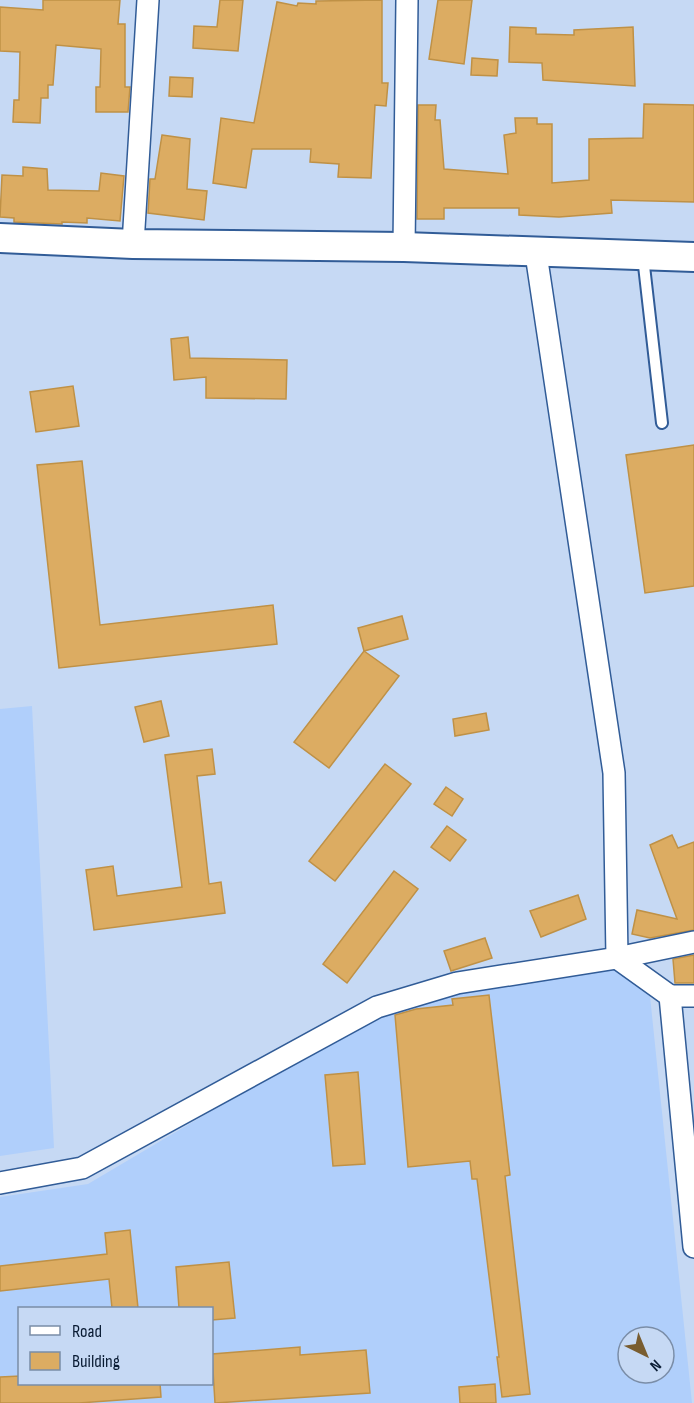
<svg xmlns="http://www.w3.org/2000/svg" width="694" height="1403" font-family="'Sofia Sans Condensed',sans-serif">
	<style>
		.built { fill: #b0cffb; fill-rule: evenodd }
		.building { fill: #dcac62; stroke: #bf9146; stroke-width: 1.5 }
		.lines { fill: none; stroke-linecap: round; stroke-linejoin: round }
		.service-casing { stroke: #315c97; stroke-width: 14 }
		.minor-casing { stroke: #315c97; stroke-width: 24 }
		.secondary-casing { stroke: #315c97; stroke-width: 32 }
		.service { stroke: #fff; stroke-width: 10 }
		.minor { stroke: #fff; stroke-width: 21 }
		.secondary { stroke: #fff; stroke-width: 28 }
	</style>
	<rect width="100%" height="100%" fill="#c6d9f4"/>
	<g class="built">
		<path d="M32,706L54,1148L0,1156V709Z"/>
		<path d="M617,965L650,996L692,1403H0V1197L88,1184L372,1016L444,991ZM20,1308H212V1384H20ZM628,1337H664V1373H628Z"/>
	</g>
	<g class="building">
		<path d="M43,0H120L118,24H125V87H130L128,112H96V87H100L101,49L56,45L53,85H48V98H41L40,123L13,122L14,100H19L20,52L0,51V7L43,10Z"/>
		<path d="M220,0H243L238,51L193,48L194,26L217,27Z"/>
		<path d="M382,0V83H388L386,106L375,105L371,178L338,177L339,164L310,162L311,149H252L246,188L213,183L221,118L254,123L277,2L297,6L298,3L316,4V1Z"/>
		<path d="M438,0H472L464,64L429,59Z"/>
		<path d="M510,27L536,28V34L574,35V30L633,27L635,86L543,80L542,63L509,62Z"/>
		<path d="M472,58L498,60L497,76L471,75Z"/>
		<path d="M170,77L193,78L192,97L169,96Z"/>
		<path d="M644,104L694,105V202L611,200L612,213L559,217L519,215V208H444V219H417L418,105H436L435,120H440L444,169L508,174L504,135L516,133L515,118H537V124H552V183L589,180V139L643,138Z"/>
		<path d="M162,135L190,139L187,189L207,191L204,220L148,213L150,179H155Z"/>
		<path d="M23,167L47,169L48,190L99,191L101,173L124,176L120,221L87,218V223L62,222V224L14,222V218L0,217L2,175L23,176Z"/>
		<path d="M188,337L190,358L287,360L286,399L206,398V377L174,380L171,339Z"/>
		<path d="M73,386L79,426L36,432L30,392Z"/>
		<path d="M694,445V586L645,593L626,455Z"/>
		<path d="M82,461L100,625L273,605L277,644L59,668L37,465Z"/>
		<path d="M402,616L408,639L364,651L358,628Z"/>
		<path d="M364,651L399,676L329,768L294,742Z"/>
		<path d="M161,701L169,736L144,742L135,707Z"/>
		<path d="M486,713L489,730L455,736L453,719Z"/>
		<path d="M212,749L215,774L197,776L209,884L221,882L225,913L94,930L86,870L113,866L117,896L182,887L165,755Z"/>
		<path d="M385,764L411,784L335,881L309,861Z"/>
		<path d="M446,787L463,799L452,816L434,804Z"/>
		<path d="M447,826L466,840L450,861L431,847Z"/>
		<path d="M672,835L678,848L694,842V930L650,938L632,934L637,910L677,919L650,845Z"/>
		<path d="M394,871L418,889L347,983L323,964Z"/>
		<path d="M578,895L586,919L541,937L530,911Z"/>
		<path d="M485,938L492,958L451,971L444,951Z"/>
		<path d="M694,955V983H675L673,959Z"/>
		<path d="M489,995L510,1175L505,1176L530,1394L502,1397L497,1357H499L477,1179H472L470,1161L408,1167L395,1015L416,1009L453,1005L452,999Z"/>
		<path d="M358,1072L365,1164L333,1166L325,1075Z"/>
		<path d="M130,1230L138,1308H112L109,1279L0,1291V1266L107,1254L105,1233Z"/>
		<path d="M229,1262L235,1318L212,1320V1308H179L176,1267Z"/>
		<path d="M300,1347V1355L366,1350L370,1393L215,1403L212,1354Z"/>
		<path d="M20,1376V1383H160L161,1397L79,1403H0V1377Z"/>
		<path d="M495,1384L496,1403H460L459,1387Z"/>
	</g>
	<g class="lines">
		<g class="service-casing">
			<path id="service" d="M643,257L662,423"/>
		</g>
		<g class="minor-casing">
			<g id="minor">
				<path d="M133,244L148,0"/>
				<path d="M404,247L407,0"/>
				<path d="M617,958L670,996L694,1247"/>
				<path d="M617,958L694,942"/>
				<path d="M670,996H694"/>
				<path d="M0,1183L82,1168L377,1007L457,983L617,958L614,773L536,254"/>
			</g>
		</g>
		<g class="secondary-casing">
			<path id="secondary" d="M0,238L133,244L404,247L694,257"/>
		</g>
		<use href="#service" class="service"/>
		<use href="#minor" class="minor"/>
		<use href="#secondary" class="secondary"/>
	</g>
	<rect x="18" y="1307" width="195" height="78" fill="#c6d9f4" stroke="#7a8da7" stroke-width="1.5"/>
	<rect x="30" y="1326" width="30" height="9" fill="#ffffff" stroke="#7a8da7" stroke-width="1.5"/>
	<text x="72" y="1337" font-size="18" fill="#091b33">Road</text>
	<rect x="30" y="1352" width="30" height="18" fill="#dcac62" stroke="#7a8da7" stroke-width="1.5"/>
	<text x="72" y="1367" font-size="18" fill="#091b33">Building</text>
	<g transform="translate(646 1355) rotate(137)"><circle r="28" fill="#c6d9f4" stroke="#7a8da7" stroke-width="1.5"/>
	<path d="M0-4.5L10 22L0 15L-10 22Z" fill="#795d30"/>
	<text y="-9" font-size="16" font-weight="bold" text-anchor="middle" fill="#091b33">N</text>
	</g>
</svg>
